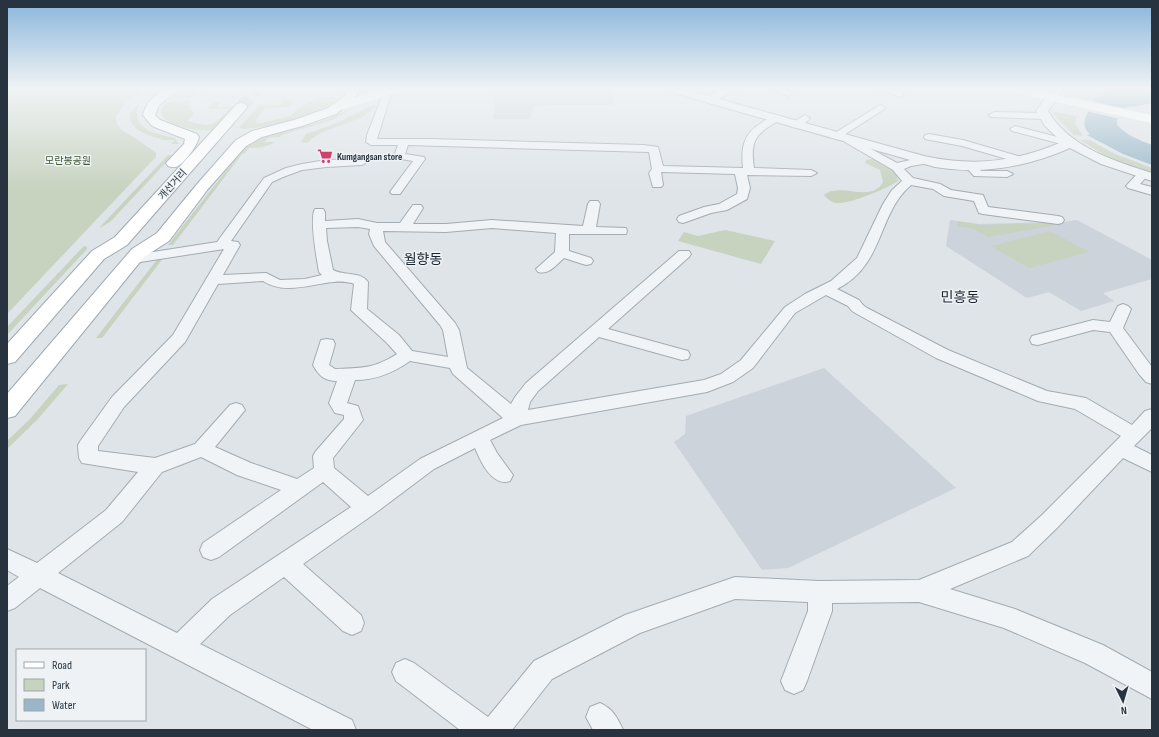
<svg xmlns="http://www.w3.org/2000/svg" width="1159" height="737" font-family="'Sofia Sans Condensed','Noto Sans KR',sans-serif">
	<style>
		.built { fill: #ccd3da }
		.green { fill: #c7d2bf }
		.water { fill: #99b7c8 }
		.pier { fill: #dee4e8 }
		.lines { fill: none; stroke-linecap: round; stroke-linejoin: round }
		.primary-tunnel { stroke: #b9c1c6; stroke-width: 12; stroke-dasharray: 12 6; stroke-linecap: butt }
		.minor-casing { stroke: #a3acb2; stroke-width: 2 }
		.tertiary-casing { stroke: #a3acb2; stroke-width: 2 }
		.primary-casing { stroke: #9eaab3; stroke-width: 2 }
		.minor { fill: #f1f4f6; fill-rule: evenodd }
		.tertiary { fill: #f1f4f6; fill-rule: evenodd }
		.secondary { fill: #fff; fill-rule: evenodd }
		.primary { fill: #fff; fill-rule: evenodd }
		.labels { text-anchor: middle; stroke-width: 3; stroke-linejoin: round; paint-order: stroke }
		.far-poi-label { font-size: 10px; font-weight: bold; fill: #27343f; stroke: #eef2f5; text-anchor: start }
		.far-park-label { font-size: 10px; fill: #425a35; stroke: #eef2f5 }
		.far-street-label { font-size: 10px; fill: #27343f; stroke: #eef2f5 }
		.quarter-label { font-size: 14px; fill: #1a242f; stroke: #eef2f5 }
	</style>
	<rect width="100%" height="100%" fill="#dee4e8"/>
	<g class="built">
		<path d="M496,89H612L613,105H549L534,106L530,119H493Z"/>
		<path d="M950,220L979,224L1063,222L1077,220L1152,260V279L1103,293L1114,301L1081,311L1049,292L1027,298L946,246Z"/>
		<path d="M824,368L956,488L788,568L762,570L674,442L685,434L686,416Z"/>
	</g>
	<g class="green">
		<path d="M7,89H149L128,100L116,116C116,129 125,132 135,138C142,143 149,148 156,153V157L150,163L7,314Z"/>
		<path d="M185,89H208L191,98L172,97Z"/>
		<path d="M1077,89L1095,93L1096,95L1102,89H1108L1102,96L1092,98L1095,101L1066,95L1069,93L1080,95L1083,92L1076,90Z"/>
		<path d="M321,97H334L337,99C324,118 268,126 245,129L239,128L258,106L280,105L283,100H294L289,107L265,108L256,120L257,124L291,116C296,109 313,99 321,97Z"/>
		<path d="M188,100L191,102L189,104L190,109L194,114L187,121C212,127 211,128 229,109H207L214,102H220L217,107L237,106L215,130C202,132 147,126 165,103Z"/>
		<path d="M138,104L139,105C129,130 158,134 175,138L179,144H171L175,140H161L162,139C149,136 128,130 130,114Z"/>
		<path d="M377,105C359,126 326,124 307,143L301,142L306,134L337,123L370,106Z"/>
		<path d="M357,106L332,120L282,135L280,137L268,138L265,142H275C268,147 258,148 249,148L245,153L242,154L173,245H168L246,145L262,137L320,122Z"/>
		<path d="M1055,112L1077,116L1075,123L1083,136L1074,135L1054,115Z"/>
		<path d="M1080,140H1090L1115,154L1152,168V174L1111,159Z"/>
		<path d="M168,155H173L110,222L99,228Z"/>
		<path d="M872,159C884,163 896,167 898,181C888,188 848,205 836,203C831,202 827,199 824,195C827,193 830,191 833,191C848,187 873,201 883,182L880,170L865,163L866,160Z"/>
		<path d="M957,221L980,225L1059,223L1061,224L988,237L972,228L957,226Z"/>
		<path d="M725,230L775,241L761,264L678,241L684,232L698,236Z"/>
		<path d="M1050,231L1089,252L1029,268L991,246Z"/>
		<path d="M84,246L87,247V249L7,335V327Z"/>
		<path d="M159,257H164L102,338H96Z"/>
		<path d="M68,384L37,420L7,449V441L30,419L59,385Z"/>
	</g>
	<path class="water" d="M1108,89H1152V103L1133,107H1127L1117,120V125C1127,135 1139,140 1152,145V165L1123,154L1087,135L1090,134C1078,123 1088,112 1095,101L1091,99L1102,96Z"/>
	<path class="pier" d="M1090,101L1128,109L1120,119L1086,111L1092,102Z"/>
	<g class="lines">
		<path class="primary-tunnel" d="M241,107L257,89"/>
		<g class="minor-casing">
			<g id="minor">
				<path d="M770,89H784L792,93L788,96Z"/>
				<path d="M879,89C887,89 898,88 904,94L900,97Z"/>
				<path d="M1055,89H1064L1054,100H1048L1047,98Z"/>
				<path d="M387,91L391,94L377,139H431L644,145L658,147L663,166L743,168C741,148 743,134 761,123C765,120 770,117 775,116L780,119L778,121C755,134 750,141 754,168L811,170L817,173L811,176L747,175L750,188L747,199L727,210L711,213L683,223L679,222L677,219L679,216L704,207L719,204L737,194L738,188L735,174L661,172L663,185L661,187H653L649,173L652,169L649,152L408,145L405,154L424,157L425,159L400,194H392L390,192L413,161L395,158L394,156L398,145H371L366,142L367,135L383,94Z"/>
				<path d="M880,105L883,106L885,108L883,110L839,138L835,139L830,136Z"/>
				<path d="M994,112L1043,113L1048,116L1043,119L991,117L989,115Z"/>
				<path d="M805,115L810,118C806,123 798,129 792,127L790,125L792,123Z"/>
				<path d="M1015,126L1073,141L1074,143L1069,146L1012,131L1010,129Z"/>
				<path d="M929,134L963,140L1025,158L1026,160L1021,163L962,146L925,139L924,137L925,135Z"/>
				<path d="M849,137L897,163L915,159H930L931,161L930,163L911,166L904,169L913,178L940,184L951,190L983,195L988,207L1058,216L1062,217L1064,220L1062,223L1058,224L983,214L979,213L974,201L944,196L933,189L911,185C877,214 885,265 837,289L859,300L863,305L867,308L948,350L1047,391L1086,398L1132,425L1145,411L1152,409V428L1134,446L1152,455V472L1123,458L1058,527L1028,556L950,589L1015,609L1103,645L1152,672V699L1085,663L1004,628L919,602L832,603V611L807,681L803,690L794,694L785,690L781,681L808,611V602L735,599L640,633L552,679L512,730H460L396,681L392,672L396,663L405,659L414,663L488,717L534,661L625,615L735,577L819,581L919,580L1012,542L1042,515L1121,436L1075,409L1038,401L936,358L857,314L852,311L848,306L826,295L795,313L753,368L733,382L707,392L521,425L490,440L497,453L513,475L510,481C492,487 481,462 475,448L434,469L374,514L303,564L361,615L364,623L361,631L352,635L343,631L284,577L230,615L200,644L352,720L356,730H313L40,588L15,608L7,611V586L19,577L7,570V549L37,563L106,510L138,472L82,463L79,458L78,445L81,440L112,397L173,335L224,249L134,263L129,262L127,259L129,256L134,255L217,242L264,178L286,168L302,164L326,160L362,159L367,162L362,165L326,167L302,170L283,177L272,182L231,241L238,242L240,245L223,275L266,273L280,280L305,279L322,275L319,272C317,260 309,218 315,209H323L325,212V221L358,219L377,223H400L413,205H421L423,208L413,224H446L492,220L583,226L588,204L590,201H598L600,204L596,227L626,228L627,231L626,234H569V251L591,258L593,261L591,264L586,265L564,258C556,265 549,275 538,272L536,269L555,252L556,233L492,228L446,232L383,231L385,242L455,323L459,330L467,368L511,404L515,397L526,383L679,251H689L691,254L689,257L608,329L688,351L690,355L688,359L682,360L599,337L538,391L530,402L528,410L704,380L721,374L741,360L785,307L805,294L831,281L857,258L883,204L892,190L902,181L893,170L845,142L844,140ZM358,227L370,229L369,234L374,246L440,325L443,330L448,357L412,351L399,335L367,309L368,282C360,271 344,276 333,270L327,241L326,228ZM263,281C285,295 310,284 334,282C340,281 346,282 352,283L354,284L351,310L387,343L397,354C373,369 362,368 335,369L329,365L335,344L333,340L327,339L321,340L313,365C319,376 325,381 337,381L329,403L335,413L344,415V419L316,451L313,456L314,468L297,479L251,463L215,447L245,410L242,405L236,403L230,405L195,444L155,458L98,451V446L124,407L185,342L218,284ZM410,361L450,368L453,374L503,418L420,459L368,496L334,468L333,458L363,420L358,406L347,403L355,380C376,380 393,373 410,361ZM201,457L237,475L281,490L203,543L200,550L203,557L211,560L219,557L323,482L351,507L212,599L177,633L58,573L122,522L162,472Z"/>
				<path d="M972,164L976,165L981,171H1007L1013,174L1007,177L974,176L966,167Z"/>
				<path d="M1143,171L1149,174L1140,184L1152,187V195L1128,188L1126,186L1139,172Z"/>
				<path d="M1123,304L1128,306L1131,309L1123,328L1152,367V384L1146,382L1139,374L1110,332L1093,330L1038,345L1032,344L1030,340L1032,336L1093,320L1110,322L1118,306Z"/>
				<path d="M600,703C613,709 617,717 623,730H593L586,717L590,707Z"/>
			</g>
		</g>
		<g class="tertiary-casing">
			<path id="tertiary" d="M667,89H685L708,96L722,89H736L719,99L924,156C974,167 1015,162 1062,142L1045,126L1036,111L1047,96L1051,95L1057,98L1048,111C1069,147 1114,161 1152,173V181L1101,164L1070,148C1027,167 982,175 935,167L705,102L668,91Z"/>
		</g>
		<g class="primary-casing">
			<g id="primary">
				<path d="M165,89H180L159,105L155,115L160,120L197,134L199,137C197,146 186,161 178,166C175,168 171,167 168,166L166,163L184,144L185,139L152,126L143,115C146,103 154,95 165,89Z"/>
				<path d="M347,89H359L355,98L336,114L302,126L262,137L246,146L208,189L169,241L144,257L15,416L7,418V394L132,249L157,233L198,183L236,140L252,131L294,120L328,108L346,95Z"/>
				<path d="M241,103L245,104L247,107L245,110L127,245L104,259L15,362L7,364V344L92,251L115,237L237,104Z"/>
			</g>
		</g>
		<use href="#minor" class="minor"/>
		<use href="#tertiary" class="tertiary"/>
		<g class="secondary">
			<path d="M387,89H406L404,91L340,110L336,109L334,106L336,103Z"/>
			<path d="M1006,89H1029L1152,115V123L1012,92Z"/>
		</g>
		<use href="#primary" class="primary"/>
	</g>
	<linearGradient id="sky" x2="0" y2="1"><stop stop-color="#88b5db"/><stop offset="0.46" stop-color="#f0f3f5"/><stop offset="1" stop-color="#f0f3f5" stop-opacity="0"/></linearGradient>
	<rect width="1159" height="192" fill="url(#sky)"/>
	<defs>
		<g id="supermarket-bare" transform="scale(1.2)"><path d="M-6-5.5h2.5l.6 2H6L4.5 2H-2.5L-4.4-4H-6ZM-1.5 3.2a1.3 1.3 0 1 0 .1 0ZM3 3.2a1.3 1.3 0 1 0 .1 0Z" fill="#ce426d" stroke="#eef2f5" stroke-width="2.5" paint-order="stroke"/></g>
	</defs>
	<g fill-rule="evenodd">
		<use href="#supermarket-bare" x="325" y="156"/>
	</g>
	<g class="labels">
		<g class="far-poi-label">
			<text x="337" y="160">Kumgangsan store</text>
		</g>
		<g class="far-park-label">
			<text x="68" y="164">모란봉공원</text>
		</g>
		<g class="far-street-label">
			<text transform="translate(172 184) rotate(-48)" y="4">개선거리</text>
		</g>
		<g class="quarter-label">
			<text x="423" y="264">월향동</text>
			<text x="960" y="302">민흥동</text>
		</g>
	</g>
	<rect width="1159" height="737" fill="none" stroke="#27343f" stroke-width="16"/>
	<rect x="16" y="649" width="130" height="72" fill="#eef2f5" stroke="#9ea6ac"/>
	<rect x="24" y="662" width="20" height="6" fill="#ffffff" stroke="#9ea6ac"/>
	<text x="52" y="669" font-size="12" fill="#27343f">Road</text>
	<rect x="24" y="679" width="20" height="12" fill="#c7d2bf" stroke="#9ea6ac"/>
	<text x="52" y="689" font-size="12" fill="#27343f">Park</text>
	<rect x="24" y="699" width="20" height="12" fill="#99b7c8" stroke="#9ea6ac"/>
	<text x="52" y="709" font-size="12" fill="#27343f">Water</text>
	<g transform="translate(1123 701) rotate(175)" stroke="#eef2f5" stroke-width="3" paint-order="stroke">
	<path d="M0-3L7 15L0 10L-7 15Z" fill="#27343f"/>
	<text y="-6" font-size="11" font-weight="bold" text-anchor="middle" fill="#27343f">N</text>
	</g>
</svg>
